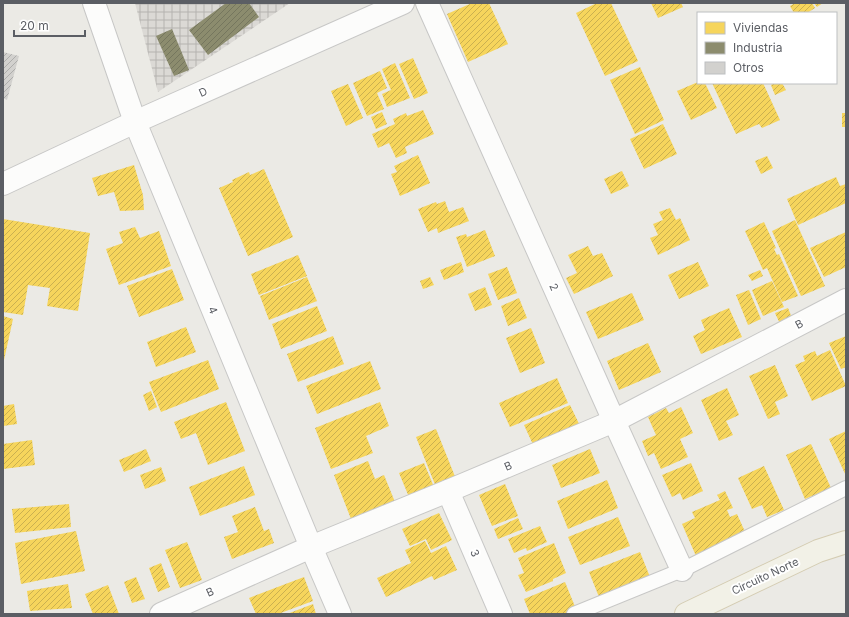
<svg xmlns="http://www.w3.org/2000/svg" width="849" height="617" font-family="Inter,sans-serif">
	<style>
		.industrial { fill: url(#industrial-grid) }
		.homes { fill: url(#homes-hatch) }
		.industry { fill: url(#industry-hatch) }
		.building { fill: url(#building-hatch) }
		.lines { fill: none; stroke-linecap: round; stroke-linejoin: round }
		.service-casing { stroke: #c7c7c6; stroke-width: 16 }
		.minor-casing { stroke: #c7c7c6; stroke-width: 24 }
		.tertiary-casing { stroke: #c7c7c6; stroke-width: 24 }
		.primary-casing { stroke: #d4ccb2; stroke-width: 24 }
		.service { stroke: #fcfcfb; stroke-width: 14 }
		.minor { stroke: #fcfcfb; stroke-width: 22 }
		.tertiary { stroke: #fcfcfb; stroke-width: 22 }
		.primary { stroke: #f2f1e7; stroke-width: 22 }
		.labels { text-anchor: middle; stroke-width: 4; stroke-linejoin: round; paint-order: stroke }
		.street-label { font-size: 11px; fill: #5b5e64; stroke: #fff }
	</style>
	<defs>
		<pattern id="industrial-grid" width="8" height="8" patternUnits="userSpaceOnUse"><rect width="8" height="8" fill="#dbd9d5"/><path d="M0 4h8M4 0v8" fill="none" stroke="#b5b3b0"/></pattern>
		<pattern id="homes-hatch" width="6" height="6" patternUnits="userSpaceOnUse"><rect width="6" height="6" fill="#f6d55c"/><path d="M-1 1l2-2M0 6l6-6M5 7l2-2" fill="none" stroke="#cab050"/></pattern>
		<pattern id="industry-hatch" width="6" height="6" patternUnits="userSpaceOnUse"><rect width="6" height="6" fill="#8c8c6e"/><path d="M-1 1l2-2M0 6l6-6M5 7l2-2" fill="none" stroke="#75765e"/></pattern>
		<pattern id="building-hatch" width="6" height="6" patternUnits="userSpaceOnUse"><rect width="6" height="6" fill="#d2d1ce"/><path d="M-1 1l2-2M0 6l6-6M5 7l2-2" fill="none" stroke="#adadab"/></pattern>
	</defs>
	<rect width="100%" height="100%" fill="#ebeae5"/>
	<path class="industrial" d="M135,3H290L158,92Z"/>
	<g class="homes">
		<path d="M472,3H489L508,44L468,62L447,14Z"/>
		<path d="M597,3H611L638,61L605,76L576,13Z"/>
		<path d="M651,3H681L683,7L658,18Z"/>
		<path d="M795,3H812L815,8L807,13H794L790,6Z"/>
		<path d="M814,3H823L817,7Z"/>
		<path d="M413,58L428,93L414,99L399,64Z"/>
		<path d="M395,63L410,98L387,107L382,94L391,90L382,69Z"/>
		<path d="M640,67L664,120L635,134L610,80Z"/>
		<path d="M380,71L387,88L377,93L384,109L367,116L353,83Z"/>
		<path d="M698,82V83H705L717,108L691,120L677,91Z"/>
		<path d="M712,83H763L780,120L762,128L759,124L736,134Z"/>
		<path d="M774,83H782L786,90L775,95L771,85Z"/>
		<path d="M348,84L363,118L346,126L331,91Z"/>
		<path d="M423,110L434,134L405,147L407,153L396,158L389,143L378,148L372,134L395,124L393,119L406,113L407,116Z"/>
		<path d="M382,112L387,124L376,129L371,117Z"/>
		<rect x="842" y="113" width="4" height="14"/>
		<path d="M663,124L677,154L644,169L630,139Z"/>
		<path d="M418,155L430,183L400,196L391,174L397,172L394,166Z"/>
		<path d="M767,156L773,168L761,174L755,161Z"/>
		<path d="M134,165L143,195L144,210L120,211L114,192L98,196L92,178Z"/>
		<path d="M264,169L293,237L248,256L219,188L233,182L232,180L249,172L250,175Z"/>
		<path d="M622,171L629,186L611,194L604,179Z"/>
		<path d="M836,177L840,186L846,184V203L798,225L787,199Z"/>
		<path d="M445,201L449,212L463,207L469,221L438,233L437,228L428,232L418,209L436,202L437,204Z"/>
		<path d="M670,208L676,220L680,218L690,240L658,255L650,238L658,235L653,224L663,220L659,212Z"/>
		<path d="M3,219L90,233L78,311L47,306L50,288L28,285L23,315L3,312Z"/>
		<path d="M795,220L825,286L801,296L772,231Z"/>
		<path d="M764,222L776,248L774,249L777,255L779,254L798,296L782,302L767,268L763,270L745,231Z"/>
		<path d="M135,227L140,238L159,231L171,266L119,285L106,249L123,243L119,232Z"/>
		<path d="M485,230L495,256L467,267L456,237L466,234L467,237Z"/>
		<path d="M846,232V267L824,277L810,248Z"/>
		<path d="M588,246L593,256L602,253L613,276L574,294L566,278L577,273L568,255Z"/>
		<path d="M298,255L307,276L259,295L251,274Z"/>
		<path d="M461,262L464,272L444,280L440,270Z"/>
		<path d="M698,262L709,286L679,299L668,275Z"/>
		<path d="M507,267L517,293L498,300L488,274Z"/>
		<path d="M172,269L184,300L139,317L127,286Z"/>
		<path d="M760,270L763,276L752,281L748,275Z"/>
		<path d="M307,277L317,301L269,320L260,296Z"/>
		<path d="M430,277L434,285L423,289L420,281Z"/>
		<path d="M772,281L784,307L763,316L752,290Z"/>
		<path d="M485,287L492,305L475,311L468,294Z"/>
		<path d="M749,290L761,319L748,325L736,295Z"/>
		<path d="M632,293L644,320L598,339L586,312Z"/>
		<path d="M519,298L527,318L508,326L501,306Z"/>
		<path d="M317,306L327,331L281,349L272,324Z"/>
		<path d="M729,308L742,337L701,354L693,336L705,330L701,320Z"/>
		<path d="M788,308L794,323L782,328L775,313Z"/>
		<path d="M3,316L13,319L4,360H3Z"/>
		<path d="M186,327L196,352L156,367L147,342Z"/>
		<path d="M531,328L545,363L520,373L506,338Z"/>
		<path d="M333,336L344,364L298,382L287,354Z"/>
		<path d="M846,336V367L841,369L829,343Z"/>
		<path d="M648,343L661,372L619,390L607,361Z"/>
		<path d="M830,350L846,386L812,401L795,365L805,361L803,356L815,351L817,356Z"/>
		<path d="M208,360L219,389L161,412L149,382Z"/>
		<path d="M370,361L381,389L317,414L306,386Z"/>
		<path d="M775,365L788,396L775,402L780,414L768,419L749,376Z"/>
		<path d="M557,378L568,403L510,427L499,403Z"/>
		<path d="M727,388L739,415L726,421L733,435L719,441L701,400Z"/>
		<path d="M151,391L157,407L149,411L143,395Z"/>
		<path d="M226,402L245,451L208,465L196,433L181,439L174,422Z"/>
		<path d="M380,402L389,426L366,436L373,453L331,469L315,428Z"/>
		<path d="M14,404L17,424L3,426V406Z"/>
		<path d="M570,405L582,430L536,451L524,425Z"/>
		<path d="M681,407L693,433L680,439L688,457L661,469L654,453L648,456L642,441L656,435L648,417L666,408L669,413Z"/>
		<path d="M436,429L456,479L436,487L416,437Z"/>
		<path d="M846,431V476L829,439Z"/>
		<path d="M32,440L35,465L3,469V444Z"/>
		<path d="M811,444L831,488L805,499L786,455Z"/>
		<path d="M146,449L151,461L124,472L119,460Z"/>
		<path d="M590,449L600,473L561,488L552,465Z"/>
		<path d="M368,461L375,479L384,475L395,502L351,519L334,475Z"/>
		<path d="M424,463L434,487L409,497L399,473Z"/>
		<path d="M691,463L703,491L683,500L680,493L672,497L662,475Z"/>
		<path d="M244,466L255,495L200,516L189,487Z"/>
		<path d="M764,466L784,510L767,517L762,505L752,509L738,478Z"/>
		<path d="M161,467L166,481L145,489L140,475Z"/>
		<path d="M607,480L618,508L568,529L557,501Z"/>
		<path d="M505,484L518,516L492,526L479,495Z"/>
		<path d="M725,491L733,508L727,510L730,517L737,514L746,534L696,556L682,524L695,518L692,512L720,500L717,495Z"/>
		<path d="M69,504L71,527L15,533L12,509Z"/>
		<path d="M255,507L264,531L269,529L274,543L232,559L224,537L238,532L232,516Z"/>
		<path d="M439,513L452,540L431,550L426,539L410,546L402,529Z"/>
		<path d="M618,517L630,546L580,565L568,537Z"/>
		<path d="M518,518L523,529L498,539L494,529Z"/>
		<path d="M540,526L547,542L527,551L526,548L514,553L508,539Z"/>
		<path d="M76,531L85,571L21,584L15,543Z"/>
		<path d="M425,541L431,553L446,546L457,570L434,580L432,576L386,597L377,578L411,563L405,550Z"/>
		<path d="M187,542L202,580L180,588L165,550Z"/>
		<path d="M554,543L566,573L553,579V581L526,592L518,575L524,573L518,558Z"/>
		<path d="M640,552L650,577L599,597L589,572Z"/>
		<path d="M161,563L170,587L158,592L149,568Z"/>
		<path d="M136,577L145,599L132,603L124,582Z"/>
		<path d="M304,577L313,601L278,614H256L249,598Z"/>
		<path d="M565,582L576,609L563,614H530L524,599Z"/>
		<path d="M68,584L72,608L30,611L27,591Z"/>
		<path d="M108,585L119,614H93L85,594Z"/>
		<path d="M313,604L316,614H287Z"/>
	</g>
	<g class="industry">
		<path d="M226,3H249L259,17L208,55L189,30Z"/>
		<path d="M172,29L189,70L174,76L156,36Z"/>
	</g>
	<path class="building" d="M3,52L19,56L7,100L3,98Z"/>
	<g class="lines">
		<g class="service-casing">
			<path id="service" d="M574,614L682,570L846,488"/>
		</g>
		<g class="minor-casing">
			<g id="minor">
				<path d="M427,3L614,421L682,570"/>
				<path d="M3,184L135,122L403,3"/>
				<path d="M448,491L501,614"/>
				<path d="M161,614L311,547L448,491L614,421L846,300"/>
			</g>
		</g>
		<g class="tertiary-casing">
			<path id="tertiary" d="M94,3L135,122L311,547L340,614"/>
		</g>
		<g class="primary-casing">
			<path id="primary" d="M686,614L818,551L846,542"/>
		</g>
		<use href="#service" class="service"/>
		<use href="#minor" class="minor"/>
		<use href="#tertiary" class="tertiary"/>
		<use href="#primary" class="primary"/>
	</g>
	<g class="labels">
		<g class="street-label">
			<text transform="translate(203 92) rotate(-24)" y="4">D</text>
			<text transform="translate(554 287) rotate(66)" y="4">2</text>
			<text transform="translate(213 310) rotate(68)" y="4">4</text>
			<text transform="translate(799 324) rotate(-28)" y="4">B</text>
			<text transform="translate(508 466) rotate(-23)" y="4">B</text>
			<text transform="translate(475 553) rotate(67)" y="4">3</text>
			<text transform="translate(765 576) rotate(-25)" y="4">Circuito Norte</text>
			<text transform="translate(210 592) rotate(-24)" y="4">B</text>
		</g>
	</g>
	<rect width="849" height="617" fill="none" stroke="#5b5e64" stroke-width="8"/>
	<rect x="697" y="12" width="140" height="72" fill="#ffffff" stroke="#bdbfc1"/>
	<rect x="705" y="22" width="20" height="12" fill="#f6d55c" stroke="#bdbfc1"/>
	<text x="733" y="32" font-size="12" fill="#5b5e64">Viviendas</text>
	<rect x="705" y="42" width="20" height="12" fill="#8c8c6e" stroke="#bdbfc1"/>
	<text x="733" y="52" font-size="12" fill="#5b5e64">Industria</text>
	<rect x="705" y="62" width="20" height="12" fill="#d2d1ce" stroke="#bdbfc1"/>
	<text x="733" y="72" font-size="12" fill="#5b5e64">Otros</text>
	<path d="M14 30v6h71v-6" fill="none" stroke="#5b5e64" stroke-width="2"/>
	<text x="20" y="30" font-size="12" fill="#5b5e64" stroke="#ffffff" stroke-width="3" paint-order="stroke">20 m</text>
</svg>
